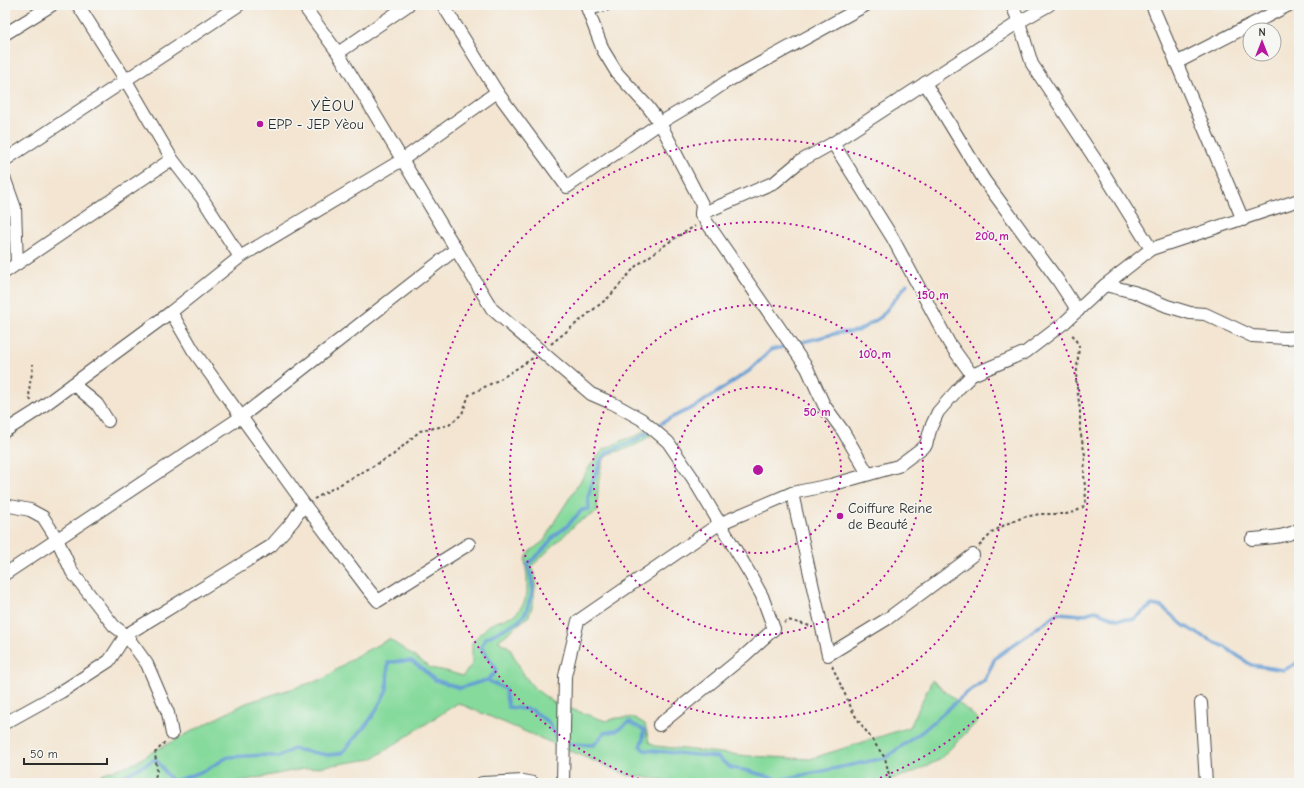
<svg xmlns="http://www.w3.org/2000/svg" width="1304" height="788" font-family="'Comic Neue',sans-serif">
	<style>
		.green { fill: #86da9c; stroke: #588264 }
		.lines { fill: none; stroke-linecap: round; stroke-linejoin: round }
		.stream { stroke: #659ed4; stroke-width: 3.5 }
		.street-casing { stroke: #494744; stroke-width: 14 }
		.path { stroke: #494744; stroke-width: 2; stroke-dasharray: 3 3; stroke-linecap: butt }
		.street { stroke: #fff; stroke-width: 12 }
		.ring { fill: none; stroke: #b5179e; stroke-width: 2; stroke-dasharray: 2 4 }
		.poi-dot { fill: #b5179e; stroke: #f6f6f2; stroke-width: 1.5 }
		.labels { text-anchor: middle; stroke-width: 3; stroke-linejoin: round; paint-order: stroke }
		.poi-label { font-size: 14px; fill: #2b2b2b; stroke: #f6f6f2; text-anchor: start }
		.quarter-label { font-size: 16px; letter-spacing: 1px; fill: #2b2b2b; stroke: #f6f6f2 }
		.centre { fill: #b5179e; stroke: #f6f6f2; stroke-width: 2 }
		.ring-label { font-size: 12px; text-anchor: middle; font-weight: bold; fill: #b5179e; stroke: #f6f6f2; stroke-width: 3; stroke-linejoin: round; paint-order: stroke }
	</style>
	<rect width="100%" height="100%" fill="#f6f6f2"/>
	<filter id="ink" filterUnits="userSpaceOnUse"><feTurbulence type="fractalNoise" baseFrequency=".025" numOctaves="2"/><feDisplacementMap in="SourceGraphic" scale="8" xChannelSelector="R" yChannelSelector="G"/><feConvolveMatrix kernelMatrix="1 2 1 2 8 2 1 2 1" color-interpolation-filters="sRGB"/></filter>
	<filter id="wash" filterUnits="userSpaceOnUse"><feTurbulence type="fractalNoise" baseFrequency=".012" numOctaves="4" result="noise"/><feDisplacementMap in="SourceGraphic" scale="16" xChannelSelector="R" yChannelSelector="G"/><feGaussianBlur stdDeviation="0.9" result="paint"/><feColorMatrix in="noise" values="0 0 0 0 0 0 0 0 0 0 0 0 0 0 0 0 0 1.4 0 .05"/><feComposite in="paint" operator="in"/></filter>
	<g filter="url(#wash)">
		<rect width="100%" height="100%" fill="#f3e5d1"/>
		<path class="green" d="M644,431L651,435C643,441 635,446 626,449C620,451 611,452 606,457C597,466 598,499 597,512L578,522L532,566L536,580L533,604L529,616L498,641L509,647L524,675L535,689L556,704L606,721L617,718H635L645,724L649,742L655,746L749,756L810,759L910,727L932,680L979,720L939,760L912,773L878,783H686L627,775L458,703L372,759L292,771L232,783H83L107,772L135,763L152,752L246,703L323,679L356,656L389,639L431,668L446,671L463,676L472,664V642L489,625L516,614L524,603L527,593V577L525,560L529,552L544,541L556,519L592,463L603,450L623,440L636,436Z"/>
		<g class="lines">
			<g class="stream">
				<path d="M487,680L496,672L495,667L481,647L486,638L519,621L526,612L533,590L531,577L528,564L543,550L554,536L566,527L582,510L589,509L588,498L592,483L601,460L608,452L636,440L665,421L698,405L749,371L771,350L838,333L858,331L881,317L907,284"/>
				<path d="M566,744L594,745L604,733L616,731L629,722L644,730L643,739L640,746L644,750L717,757L731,768L749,771L779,780L885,758L923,731L963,696L985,680L995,658L1058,613L1082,615L1095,611L1117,619H1134L1152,605L1162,607L1183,625L1200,635L1225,647L1251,665L1284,670L1299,662"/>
				<path d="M110,783L156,759L172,782L204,771L228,757L265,755L278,757L293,749L328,755L342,753L366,725L374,714L387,690L388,662L411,661L422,668L435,680L460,688L487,680L505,689L508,707L532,710L549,723L559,742"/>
			</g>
		</g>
	</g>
	<g filter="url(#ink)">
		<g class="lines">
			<g class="street-casing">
				<g id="street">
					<path d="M78,5L125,79L172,159"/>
					<path d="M303,5L338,53L492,309L591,394L614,404L641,419L668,442L692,477L750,574L762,596L774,629L744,656L659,725"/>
					<path d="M443,5L497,92L567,187L660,123L707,95L726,82L866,5"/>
					<path d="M586,5L603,50L617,73L648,107L660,123L702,204L701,214L807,368L824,405L843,431L868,474"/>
					<path d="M1012,5L1019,22L1032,64L1093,156L1151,249"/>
					<path d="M1152,5L1243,220"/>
					<path d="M588,9L605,5"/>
					<path d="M5,34L52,5"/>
					<path d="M338,53L408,5"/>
					<path d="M1176,63L1289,5"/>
					<path d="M925,83L984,180L1057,279L1078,311"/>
					<path d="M833,143L892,237L949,343L972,375"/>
					<path d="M5,160L239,5"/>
					<path d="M5,180L15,208L17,264"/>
					<path d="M701,214L775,182L799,162L833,143L1019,22L1049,5"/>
					<path d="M5,272L172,159L202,198L240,257"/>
					<path d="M1105,285L1134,292L1167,306L1190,313L1205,314L1252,336L1285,338L1299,337"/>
					<path d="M171,312L193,350L304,504L368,589L378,601L469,544"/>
					<path d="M73,384L97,404L108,421"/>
					<path d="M5,431L35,412L171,312L240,257L402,160L497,92"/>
					<path d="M792,493L828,655L887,619L973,555"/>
					<path d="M5,505L30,510L43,517L57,539L72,572L114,626L126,635L147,664L168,713L172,734"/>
					<path d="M1252,539C1265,538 1289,537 1299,529"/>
					<path d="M5,574L241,417L456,249"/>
					<path d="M1201,703L1206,783"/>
					<path d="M5,723L61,692L109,661L126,635L271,546L293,521L304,504"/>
					<path d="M482,783L523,781L533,783"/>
					<path d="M563,783L565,676L578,621L719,524L792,493L831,485L898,466L926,445L931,427L938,412L959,388L972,375L1026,352L1064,323L1105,285L1151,249L1299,200"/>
				</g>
			</g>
			<g class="path">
				<path d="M551,344L609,297L636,266L672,240L695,226"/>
				<path d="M31,401C26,388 33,377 33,364"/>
				<path d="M314,499L393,455L420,431L449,425L462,414L469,395L502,378L533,358"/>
				<path d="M979,546L993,532L1006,524L1024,517L1040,514H1066L1075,512L1083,507L1086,500L1084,475L1085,455L1080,430V410L1076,380L1079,346L1071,332"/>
				<path d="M784,623L788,620L810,626"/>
				<path d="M832,666L854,714L885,758L891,783"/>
				<path d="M154,783L157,770L155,753L165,742"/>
			</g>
			<use href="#street" class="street"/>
		</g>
	</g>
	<g class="ring">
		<circle cx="758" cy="470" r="83"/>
		<circle cx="758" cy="470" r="165"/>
		<circle cx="758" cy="470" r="248"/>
		<path d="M650 783A331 331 0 1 1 866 783"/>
	</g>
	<g class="poi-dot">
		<circle cx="260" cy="124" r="4"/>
		<circle cx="840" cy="516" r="4"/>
	</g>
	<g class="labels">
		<g class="poi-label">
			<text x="268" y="129">EPP - JEP Yèou</text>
			<text x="848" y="513">Coiffure Reine<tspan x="848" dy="16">de Beauté</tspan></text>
		</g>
		<g class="quarter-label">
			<text x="333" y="111">YÈOU</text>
		</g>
	</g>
	<circle cx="758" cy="470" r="6" class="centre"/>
	<g class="ring-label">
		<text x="992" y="240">200 m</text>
		<text x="933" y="299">150 m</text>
		<text x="875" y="358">100 m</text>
		<text x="817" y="416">50 m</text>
	</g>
	<rect width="1304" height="788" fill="none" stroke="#f6f6f2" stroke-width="20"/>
	<g transform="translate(1262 42)"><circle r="19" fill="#f6f6f2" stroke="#a5a5a2"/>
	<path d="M0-3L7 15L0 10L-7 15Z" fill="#b5179e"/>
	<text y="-6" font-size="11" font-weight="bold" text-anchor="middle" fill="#2b2b2b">N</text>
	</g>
	<path d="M24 758v6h83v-6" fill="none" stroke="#2b2b2b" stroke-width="2"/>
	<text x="30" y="758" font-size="12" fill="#2b2b2b" stroke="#f6f6f2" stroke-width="3" paint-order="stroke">50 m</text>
</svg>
